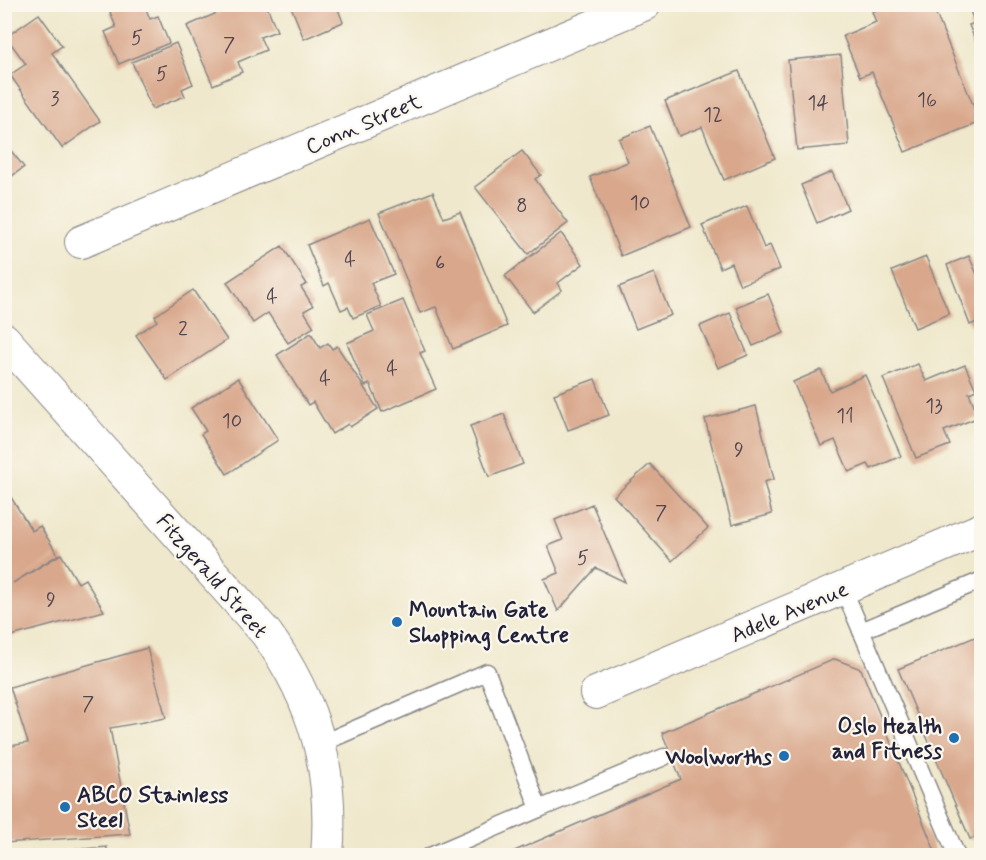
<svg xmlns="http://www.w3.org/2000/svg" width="986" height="860" font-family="Mynerve,sans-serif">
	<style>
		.building { fill: #d9a88c }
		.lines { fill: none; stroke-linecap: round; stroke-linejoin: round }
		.lane-casing { stroke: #888584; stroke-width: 19 }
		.street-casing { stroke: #888584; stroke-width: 34 }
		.lane { stroke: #fff; stroke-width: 16 }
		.street { stroke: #fff; stroke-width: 32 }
		.poi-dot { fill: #1f6fb2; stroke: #fbf7ec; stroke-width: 2 }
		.labels { text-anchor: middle; stroke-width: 4.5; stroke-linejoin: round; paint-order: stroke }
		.number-label { font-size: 20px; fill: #50444f }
		.street-label { font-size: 22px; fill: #22223b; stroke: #fbf7ec }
		.poi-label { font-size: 22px; font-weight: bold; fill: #22223b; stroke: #fbf7ec; text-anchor: start }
	</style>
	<rect width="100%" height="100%" fill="#fbf7ec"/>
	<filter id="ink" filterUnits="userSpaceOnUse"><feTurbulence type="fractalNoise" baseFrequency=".0167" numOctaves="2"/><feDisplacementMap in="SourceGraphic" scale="12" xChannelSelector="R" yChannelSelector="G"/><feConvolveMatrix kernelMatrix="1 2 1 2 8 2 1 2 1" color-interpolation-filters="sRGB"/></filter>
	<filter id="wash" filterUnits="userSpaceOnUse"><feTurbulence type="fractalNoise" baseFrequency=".008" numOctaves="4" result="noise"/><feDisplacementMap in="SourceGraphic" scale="24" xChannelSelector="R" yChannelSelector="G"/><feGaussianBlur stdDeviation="1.35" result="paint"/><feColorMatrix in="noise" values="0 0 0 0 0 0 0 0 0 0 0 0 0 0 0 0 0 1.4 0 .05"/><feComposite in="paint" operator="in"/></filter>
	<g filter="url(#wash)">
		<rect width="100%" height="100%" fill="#efe8cc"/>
		<g id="blocks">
			<g class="building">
				<path d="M126,4H144L150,19L158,16L169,43L119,64L105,32L116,27L110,12Z"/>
				<path d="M238,4H266L277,31L260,37L266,50L238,62L242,72L213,85L187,26Z"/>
				<path d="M290,4H336L343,22L304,39Z"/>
				<path d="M890,4H932L980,122L905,152L872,72L860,77L843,36L876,22L872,12Z"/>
				<path d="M967,4H982V50H979L969,25L975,23Z"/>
				<path d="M39,14L62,46L52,53L100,121L62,148L10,75L26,64L6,37Z"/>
				<path d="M176,43L193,84L182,89L185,96L152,109L132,62Z"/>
				<path d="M841,55L849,145L797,150L788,60Z"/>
				<path d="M739,71L775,158L724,180L702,127L679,136L665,101Z"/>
				<path d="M650,126L691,227L621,256L590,177L628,162L619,139Z"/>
				<path d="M4,142L24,167L4,182Z"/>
				<path d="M522,151L541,175L535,179L568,223L528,254L475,187Z"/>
				<path d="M832,172L848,209L817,223L801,185Z"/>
				<path d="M433,192L444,218L460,212L507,326L453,349L436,307L420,313L379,213Z"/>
				<path d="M747,206L764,248L770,245L780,269L740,285L731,263L720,268L702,225Z"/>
				<path d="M370,218L394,274L371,283L381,306L353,318L348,307L341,310L329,283L324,286L307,245Z"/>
				<path d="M561,233L583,264L558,283L562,290L533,312L505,276Z"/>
				<path d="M282,246L307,284L301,287L313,306L304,311L314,327L288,343L268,313L253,323L227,282Z"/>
				<path d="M969,256L982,286V320L970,325L947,265Z"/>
				<path d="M926,257L949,314L915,328L892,271Z"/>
				<path d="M654,273L671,315L636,329L619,287Z"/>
				<path d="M193,290L227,340L167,380L136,335L157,321L155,316Z"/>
				<path d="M768,294L784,333L753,346L736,307Z"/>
				<path d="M403,300L425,351L420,353L436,389L382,412L370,384L365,386L347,343L374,331L367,315Z"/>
				<path d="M730,313L748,355L718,368L700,326Z"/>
				<path d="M311,333L320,348L328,343L332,349L337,346L378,409L350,427L348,424L332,434L313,402L308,405L277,355Z"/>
				<path d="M918,364L926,381L965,365L976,390L969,393L979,417L944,431L950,445L916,458L883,378Z"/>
				<path d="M821,370L830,391L865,375L901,456L871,469L868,464L849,472L835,440L821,446L793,382Z"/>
				<path d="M238,378L278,440L227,474L201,434L206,431L191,408Z"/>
				<path d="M595,379L609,415L568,430L554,394Z"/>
				<path d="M756,406L774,479L764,482L772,514L732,525L705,419Z"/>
				<path d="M504,414L523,464L489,477L470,426Z"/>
				<path d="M650,464L708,528L672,561L614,496Z"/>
				<path d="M4,486L32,531L40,526L58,555L13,583L61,554L78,583L85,579L104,611L4,638Z"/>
				<path d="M592,504L625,582L596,568L558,611L544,579L559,573L548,546L563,540L555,520Z"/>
				<path d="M982,634V835L970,839L898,669Z"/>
				<path d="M147,648L166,718L110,728L130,834L4,843V747L28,743L10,687Z"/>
				<path d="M835,659L861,669L937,856H503L681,779L662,733Z"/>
				<path d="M107,847V856H72L71,850Z"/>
			</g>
		</g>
	</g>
	<g filter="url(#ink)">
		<use href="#blocks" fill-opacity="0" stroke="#888584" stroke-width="1.5"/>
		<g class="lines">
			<g class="lane-casing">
				<g id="lane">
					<path d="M843,588L957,856"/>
					<path d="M861,631L982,580"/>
					<path d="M320,744L487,672L539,809L430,856"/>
					<path d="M539,809L664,757"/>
				</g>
			</g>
			<g class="street-casing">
				<g id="street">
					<path d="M81,242L645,4"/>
					<path d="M4,339L266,633C316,702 334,771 327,856"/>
					<path d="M596,693L982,529"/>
				</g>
			</g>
			<use href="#lane" class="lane"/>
			<use href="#street" class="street"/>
		</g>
	</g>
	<g class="poi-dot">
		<circle cx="397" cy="622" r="6"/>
		<circle cx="954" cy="738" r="6"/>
		<circle cx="784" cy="756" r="6"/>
		<circle cx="65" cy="807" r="6"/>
	</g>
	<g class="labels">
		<g class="number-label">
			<text x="137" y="44">5</text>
			<text x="229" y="51">7</text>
			<text x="162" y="80">5</text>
			<text x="55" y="105">3</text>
			<text x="927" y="106">16</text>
			<text x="818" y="109">14</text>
			<text x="713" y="121">12</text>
			<text x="640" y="209">10</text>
			<text x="522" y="212">8</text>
			<text x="350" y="266">4</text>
			<text x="440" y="269">6</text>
			<text x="272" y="303">4</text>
			<text x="183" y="335">2</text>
			<text x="392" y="375">4</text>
			<text x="325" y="385">4</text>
			<text x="934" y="412">13</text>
			<text x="845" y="422">11</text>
			<text x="232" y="427">10</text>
			<text x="739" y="456">9</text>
			<text x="661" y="519">7</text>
			<text x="583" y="564">5</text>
			<text x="51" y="606">9</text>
			<text x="88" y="710">7</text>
		</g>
		<g class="street-label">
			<text transform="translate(363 123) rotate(-23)" y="8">Conn Street</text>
			<text transform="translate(213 575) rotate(49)" y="8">Fitzgerald Street</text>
			<text transform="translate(789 611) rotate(-23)" y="8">Adele Avenue</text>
		</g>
		<g class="poi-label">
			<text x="409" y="617">Mountain Gate<tspan x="409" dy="25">Shopping Centre</tspan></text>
			<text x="942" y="733" text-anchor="end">Oslo Health<tspan x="942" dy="25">and Fitness</tspan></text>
			<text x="772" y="764" text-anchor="end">Woolworths</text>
			<text x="77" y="802">ABCO Stainless<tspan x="77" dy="25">Steel</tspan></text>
		</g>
	</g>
	<rect width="986" height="860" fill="none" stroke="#fbf7ec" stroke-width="24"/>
</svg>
